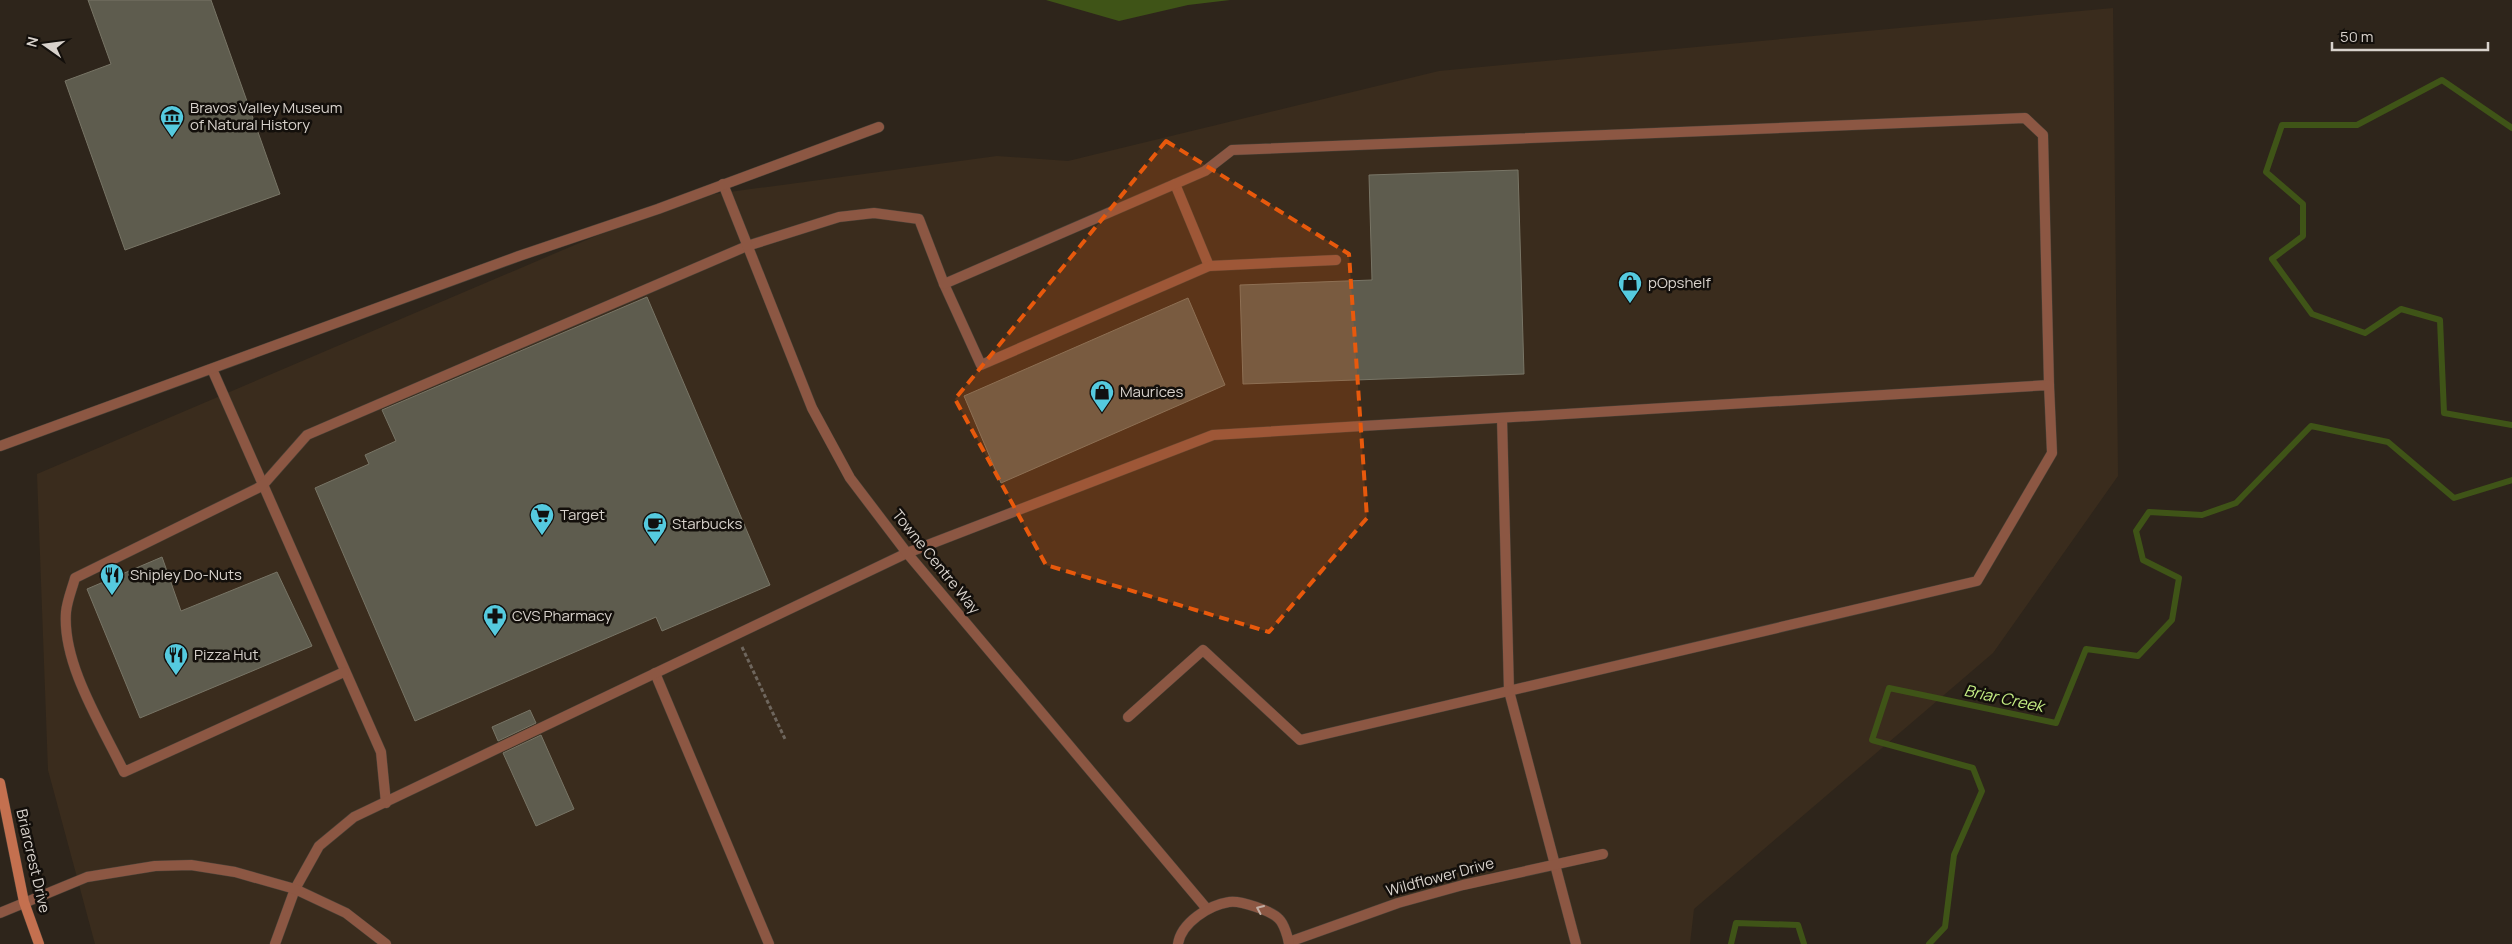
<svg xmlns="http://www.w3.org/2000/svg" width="2512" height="944" font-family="Manrope,sans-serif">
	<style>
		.built { fill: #3a2c1d }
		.water { fill: #3f5417 }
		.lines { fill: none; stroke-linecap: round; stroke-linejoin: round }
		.stream { stroke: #3f5417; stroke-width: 6 }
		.building { fill: #5e5c4e; stroke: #787566 }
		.service-casing { stroke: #494137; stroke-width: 11 }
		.minor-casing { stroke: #494137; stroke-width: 11 }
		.secondary-casing { stroke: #494137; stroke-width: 11 }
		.path { stroke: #6e665d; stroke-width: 3; stroke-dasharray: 4 2.5; stroke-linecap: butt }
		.service { stroke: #8c5743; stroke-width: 10 }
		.minor { stroke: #8c5743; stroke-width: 10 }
		.secondary { stroke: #c4704f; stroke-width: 10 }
		.oneway { stroke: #c1ada3 }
		.marked { fill: #e8590c; fill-opacity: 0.2; stroke: #e8590c; stroke-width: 4; stroke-dasharray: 10 6; stroke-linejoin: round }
		.labels { text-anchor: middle; stroke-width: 5; stroke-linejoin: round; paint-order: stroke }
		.poi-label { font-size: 15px; fill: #d8d2cc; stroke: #130f0b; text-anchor: start }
		.street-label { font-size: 15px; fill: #d8d2cc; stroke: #130f0b }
		.water-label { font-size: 16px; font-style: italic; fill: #c5ee84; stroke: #130f0b }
	</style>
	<rect width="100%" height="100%" fill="#2e251b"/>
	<path class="built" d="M2113,8L2118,476L1993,653L1694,909L1690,944H95L48,770L37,474L685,198L997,156L1068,161L1439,71Z"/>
	<path class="water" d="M1046,0H1230L1188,5L1119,21Z"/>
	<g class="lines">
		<g class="stream">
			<path d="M2512,128L2442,80L2357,125H2282L2266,172L2303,204V236L2272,259L2312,314L2365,333L2401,309L2440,320L2444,413L2512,425"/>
			<path d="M1731,944L1736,923L1798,925L1804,944"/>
			<path d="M1929,944L1945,927L1954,855L1982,791L1973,768L1872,740L1889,688L2056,723L2086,649L2138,656L2172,620L2179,578L2143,560L2136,531L2149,512L2202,515L2236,503L2311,426L2388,442L2454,498L2512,480"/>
		</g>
	</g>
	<g class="building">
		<path d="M88,0H211L280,194L125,250L65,81L111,64Z"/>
		<path d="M1518,170L1524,374L1243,384L1240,285L1372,280L1369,175Z"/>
		<path d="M647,297L770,585L662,631L656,617L415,721L315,488L369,464L365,455L396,441L382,410Z"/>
		<path d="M1188,298L1225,385L1001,483L964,396Z"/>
		<path d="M162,557L181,611L277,572L312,646L140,718L87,589Z"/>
		<path d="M530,710L536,723L498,741L492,727Z"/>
		<path d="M541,735L574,809L536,826L503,753Z"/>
	</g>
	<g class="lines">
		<g class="service-casing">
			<g id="service">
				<path d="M1175,184L1209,266"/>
				<path d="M944,284L981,365L1209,266L1336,260"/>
				<path d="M212,369L381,752L386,803"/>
				<path d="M1502,418L1509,691L1576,944"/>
				<path d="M344,672L124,772C102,726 62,664 66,612C67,601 72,589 75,578L262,486L307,435L747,246L839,217L874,213L919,219L944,284L1205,171L1232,150L2025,118L2043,135L2049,385"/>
				<path d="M655,673L769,944"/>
				<path d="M275,944L295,889L319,846L354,817L907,553L1213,435L2049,385L2052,453L1977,581L1300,740L1203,650L1128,717"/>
			</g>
		</g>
		<g class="minor-casing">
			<g id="minor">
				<path d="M723,184L812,408L850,478L907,553L1207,909"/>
				<path d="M0,446L519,256L658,209L879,127"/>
				<path d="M0,913L87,877L155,866L191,865L235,872L295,889L346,913L386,944"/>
				<path d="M1289,942L1398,903L1463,885L1603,854"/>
				<path d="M1178,944C1181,923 1209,905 1229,902C1240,900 1272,911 1279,919C1284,924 1288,937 1289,944"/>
			</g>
		</g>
		<g class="secondary-casing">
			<path id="secondary" d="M0,783L24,902L39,944"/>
		</g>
		<path class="path" d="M742,647L785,739"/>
		<use href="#service" class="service"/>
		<use href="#minor" class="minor"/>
		<use href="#secondary" class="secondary"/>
	</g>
	<defs><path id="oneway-chevron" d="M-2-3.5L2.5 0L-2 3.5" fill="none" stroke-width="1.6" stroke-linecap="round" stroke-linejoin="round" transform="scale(1.25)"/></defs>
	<use class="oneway" href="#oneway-chevron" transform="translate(1260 909) rotate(-156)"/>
	<path class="marked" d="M1166,141L1349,254L1367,518L1269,632L1046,565L955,399Z"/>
	<defs>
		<g id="museum-pin" transform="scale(1.25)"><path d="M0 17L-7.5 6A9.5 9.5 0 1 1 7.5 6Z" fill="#55cadf" stroke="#130f0b"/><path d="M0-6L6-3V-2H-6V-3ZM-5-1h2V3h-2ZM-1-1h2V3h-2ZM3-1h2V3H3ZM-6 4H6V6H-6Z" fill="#111"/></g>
		<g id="shop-pin" transform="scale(1.25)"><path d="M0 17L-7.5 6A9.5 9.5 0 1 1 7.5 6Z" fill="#55cadf" stroke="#130f0b"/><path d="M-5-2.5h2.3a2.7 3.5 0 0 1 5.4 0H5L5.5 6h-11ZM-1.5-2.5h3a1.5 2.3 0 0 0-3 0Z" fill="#111"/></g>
		<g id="supermarket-pin" transform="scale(1.25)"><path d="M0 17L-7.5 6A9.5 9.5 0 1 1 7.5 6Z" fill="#55cadf" stroke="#130f0b"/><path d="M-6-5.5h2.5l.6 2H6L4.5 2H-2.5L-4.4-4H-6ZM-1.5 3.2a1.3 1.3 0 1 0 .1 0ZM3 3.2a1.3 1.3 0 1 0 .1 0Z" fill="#111"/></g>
		<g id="cafe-pin" transform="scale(1.25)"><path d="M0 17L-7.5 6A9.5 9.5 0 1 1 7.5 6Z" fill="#55cadf" stroke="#130f0b"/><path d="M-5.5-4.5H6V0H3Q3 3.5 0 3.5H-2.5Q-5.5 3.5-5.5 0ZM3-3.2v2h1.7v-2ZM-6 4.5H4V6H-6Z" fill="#111"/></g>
		<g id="restaurant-pin" transform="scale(1.25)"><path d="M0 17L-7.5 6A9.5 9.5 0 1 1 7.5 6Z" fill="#55cadf" stroke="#130f0b"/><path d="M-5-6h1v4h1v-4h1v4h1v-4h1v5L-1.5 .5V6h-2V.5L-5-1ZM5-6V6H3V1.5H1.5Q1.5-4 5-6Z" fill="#111"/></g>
		<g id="pharmacy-pin" transform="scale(1.25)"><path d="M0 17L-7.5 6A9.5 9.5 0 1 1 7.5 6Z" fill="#55cadf" stroke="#130f0b"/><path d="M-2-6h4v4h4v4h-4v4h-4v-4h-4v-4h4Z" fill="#111"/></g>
	</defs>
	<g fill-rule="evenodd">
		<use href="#museum-pin" x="172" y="117"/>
		<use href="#shop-pin" x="1630" y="283"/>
		<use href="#shop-pin" x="1102" y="392"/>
		<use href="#supermarket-pin" x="542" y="515"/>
		<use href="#cafe-pin" x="655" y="524"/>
		<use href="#restaurant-pin" x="112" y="575"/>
		<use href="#pharmacy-pin" x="495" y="616"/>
		<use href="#restaurant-pin" x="176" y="655"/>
	</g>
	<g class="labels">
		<g class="poi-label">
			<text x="190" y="113">Bravos Valley Museum<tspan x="190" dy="17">of Natural History</tspan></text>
			<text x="1648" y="288">pOpshelf</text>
			<text x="1120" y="397">Maurices</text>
			<text x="560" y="520">Target</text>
			<text x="672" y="529">Starbucks</text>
			<text x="130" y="580">Shipley Do-Nuts</text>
			<text x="512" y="621">CVS Pharmacy</text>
			<text x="194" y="660">Pizza Hut</text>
		</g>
		<g class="street-label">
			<text transform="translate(936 562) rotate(51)" y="5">Towne Centre Way</text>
			<text transform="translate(33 861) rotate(77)" y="5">Briarcrest Drive</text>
			<text transform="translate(1440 877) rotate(-15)" y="5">Wildflower Drive</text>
		</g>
		<g class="water-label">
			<text transform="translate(2004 698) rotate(12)" y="6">Briar Creek</text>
		</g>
	</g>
	<g transform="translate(45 45) rotate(284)" stroke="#130f0b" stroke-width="4" paint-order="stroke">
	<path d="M0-4L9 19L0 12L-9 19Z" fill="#d8d2cc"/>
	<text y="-8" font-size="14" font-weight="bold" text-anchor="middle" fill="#d8d2cc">N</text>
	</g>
	<path d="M2332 42v8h156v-8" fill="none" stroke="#d8d2cc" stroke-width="2.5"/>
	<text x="2340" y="42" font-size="15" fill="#d8d2cc" stroke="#130f0b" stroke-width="4" paint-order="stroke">50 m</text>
</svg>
